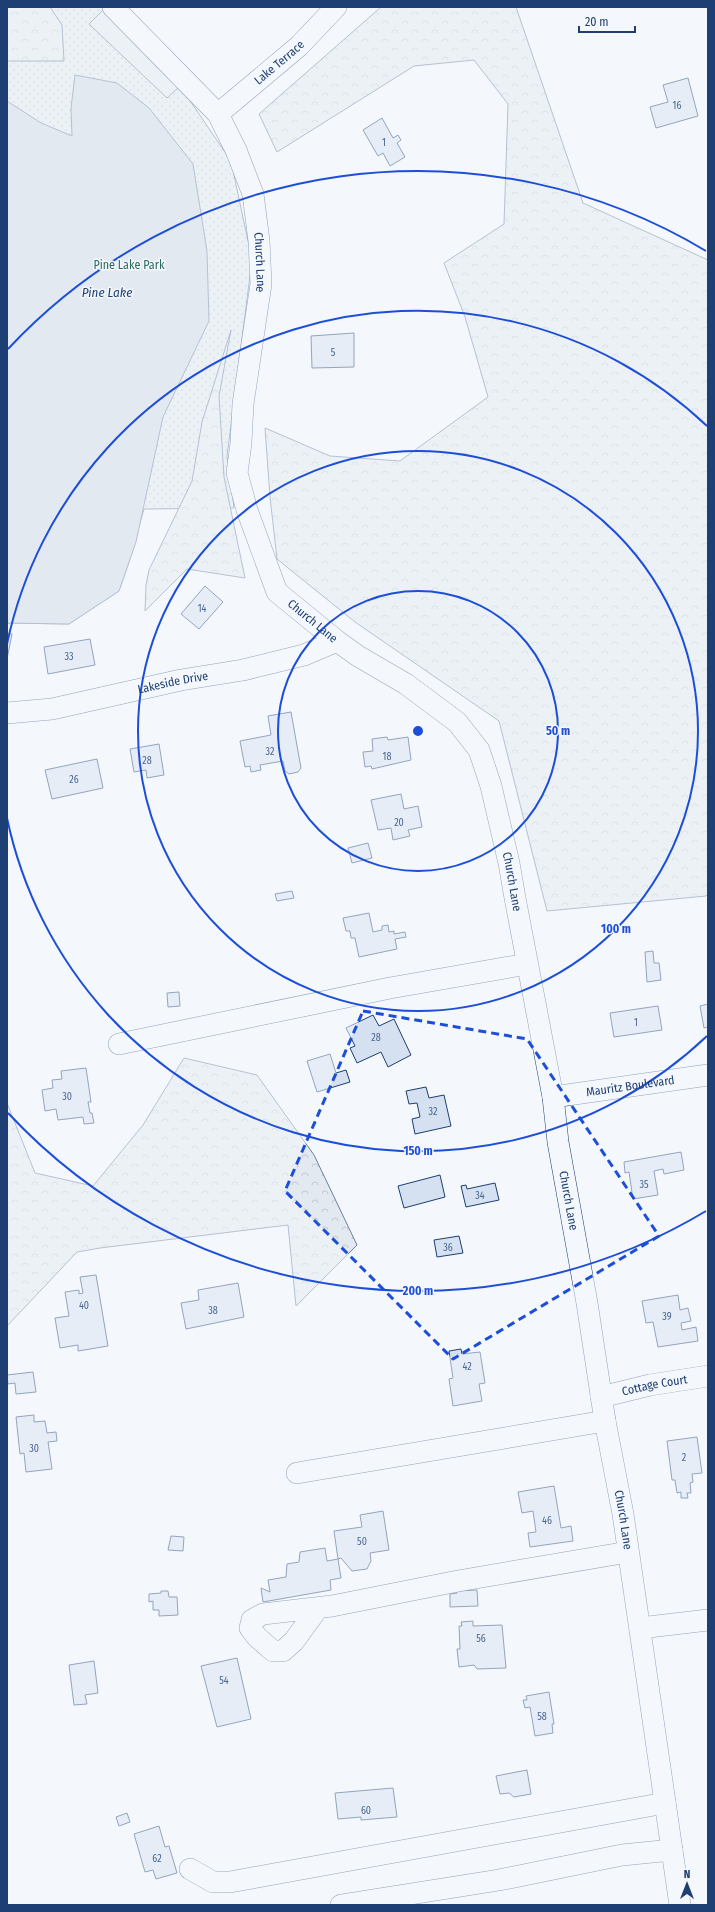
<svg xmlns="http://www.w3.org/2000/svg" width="715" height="1912" font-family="'Fira Sans Condensed',sans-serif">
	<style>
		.grass { fill: url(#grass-dots); stroke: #687fa3 }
		.forest { fill: url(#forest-crowns); stroke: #687fa3 }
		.parking { fill: #e3e8f0; stroke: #687fa3 }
		.water { fill: #cfd7e4; stroke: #687fa3 }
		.building { fill: #d5e0f0; stroke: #1d3f73 }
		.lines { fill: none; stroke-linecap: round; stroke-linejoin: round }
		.minor-casing { stroke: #1d3f73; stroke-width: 22 }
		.minor { stroke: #f4f7fb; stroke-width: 21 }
		.marked { fill: none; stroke: #1d4ed8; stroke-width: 3; stroke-dasharray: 8 5; stroke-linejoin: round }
		.ring { fill: none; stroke: #1d4ed8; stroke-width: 2 }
		.labels { text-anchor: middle; stroke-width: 3; stroke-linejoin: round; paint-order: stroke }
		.number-label { font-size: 10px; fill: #4b6792 }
		.street-label { font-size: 12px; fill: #1d3f73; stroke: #f4f7fb }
		.park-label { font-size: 12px; fill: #2c6c60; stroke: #f4f7fb }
		.water-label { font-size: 13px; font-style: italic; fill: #1d3f73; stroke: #f4f7fb }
		.centre { fill: #1d4ed8; stroke: #f4f7fb; stroke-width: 2 }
		.ring-label { font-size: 12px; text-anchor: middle; font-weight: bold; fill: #1d4ed8; stroke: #f4f7fb; stroke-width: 3; stroke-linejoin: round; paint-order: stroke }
	</style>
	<defs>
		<pattern id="grass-dots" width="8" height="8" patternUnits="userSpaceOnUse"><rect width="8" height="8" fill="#e3e9f0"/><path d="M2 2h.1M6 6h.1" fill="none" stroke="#c2c9d1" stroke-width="1.8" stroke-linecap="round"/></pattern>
		<pattern id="forest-crowns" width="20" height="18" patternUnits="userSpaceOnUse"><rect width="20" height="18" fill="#e3e9f0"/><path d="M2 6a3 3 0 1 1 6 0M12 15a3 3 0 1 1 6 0" fill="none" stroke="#c2c9d1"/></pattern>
	</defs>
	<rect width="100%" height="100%" fill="#f4f7fb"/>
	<path class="grass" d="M7,7H101L182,89L231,161L252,260L227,456L234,508L144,509L128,565L119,591L69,624L7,623Z"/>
	<g class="forest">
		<path d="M7,7H50L62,25L64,61H7Z"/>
		<path d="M381,7H516L583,203L708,260V894L706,896L547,911L499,721L355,622L277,559L270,497L265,428L330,456L400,461L488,397L465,317L444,263L504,224L508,104L474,60L414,66L277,152L259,114Z"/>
		<path d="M231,330L219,396L224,477L245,578L187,569L145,611L146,585L149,570L192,481L202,422Z"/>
		<path d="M184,1058L257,1075L314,1155L357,1245L296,1306L288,1225L100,1248L77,1252L7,1326V1103L35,1173L93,1186L143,1125Z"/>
	</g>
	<path class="parking" d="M104,9L180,86L167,98L89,24Z"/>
	<path class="water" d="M75,75L117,83L149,108L193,164L207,251L209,321L163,417L136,542L119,591L69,624L7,623V101L41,123L72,136L71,108Z"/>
	<g class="building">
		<path d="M688,78L698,116L656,128L650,107L668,102L663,85Z"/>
		<path d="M382,118L393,138L398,135L401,140L397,143L405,157L390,166L383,153L378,156L363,130Z"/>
		<path d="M354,333V367L312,368L311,336Z"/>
		<path d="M205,586L223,602L199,629L181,614Z"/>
		<path d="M7,633L12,634L7,659Z"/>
		<path d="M90,639L95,665L48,674L44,647Z"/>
		<path d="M291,712L301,768L298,772L289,774L285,771L283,761L260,765L261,770L251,772L250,766L245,767L240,741L271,735L268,716Z"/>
		<path d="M387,737L388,740L408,737L411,760L372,769L371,766L365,767L363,752L373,751L372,739Z"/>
		<path d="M159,744L164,775L147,778L146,770L134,772L130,749Z"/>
		<path d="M97,759L103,788L52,799L45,770Z"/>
		<path d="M401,794L404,809L418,806L422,827L408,830L410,836L393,840L391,828L378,830L371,800Z"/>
		<path d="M368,843L372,858L352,863L348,848Z"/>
		<path d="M292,891L294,898L277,901L275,894Z"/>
		<path d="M369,913L373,932L382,930V926L388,925L389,932L394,931V934L405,932L406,937L395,939L397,949L359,957L355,938H351L350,931H346L343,918Z"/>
		<path d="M653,951L654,963H659L661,980L647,982L645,952Z"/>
		<path d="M179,992L180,1006L168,1007L167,993Z"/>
		<path d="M708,1004V1027L704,1028L700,1006Z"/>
		<path d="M658,1006L662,1030L614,1037L610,1013Z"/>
		<path d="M373,1015L379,1026L394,1019L411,1055L388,1067L381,1052L357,1063L350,1048L355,1046L346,1028Z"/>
		<path d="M330,1054L336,1073L346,1070L350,1082L317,1092L307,1061Z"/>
		<path d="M86,1068L91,1102H88L90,1113H92L94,1123L84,1124L83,1117L58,1120L56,1109L45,1111L42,1090L53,1088L52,1080L62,1079L61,1071Z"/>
		<path d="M426,1087L429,1098L444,1095L451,1126L415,1134L412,1119L420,1117L417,1103L409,1104L406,1091Z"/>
		<path d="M681,1152L684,1170L664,1174L663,1169L654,1171L658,1195L633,1199L629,1172L625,1173L624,1162Z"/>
		<path d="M440,1175L445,1197L404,1208L398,1186Z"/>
		<path d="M495,1183L499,1200L466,1207L461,1186L466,1185L467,1189Z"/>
		<path d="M459,1236L463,1253L437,1257L434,1240Z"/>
		<path d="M96,1275L108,1346L78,1351V1345L60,1348L55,1318L69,1316L65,1292L79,1290V1294L83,1293L80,1277Z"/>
		<path d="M238,1283L244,1317L186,1329L181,1303L199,1300L198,1290Z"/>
		<path d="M678,1295L680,1310L688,1308L691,1321L681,1323L682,1330L696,1327L698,1341L658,1347L653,1322L646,1323L642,1301Z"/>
		<path d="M461,1349L462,1354L480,1352L485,1383L479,1384L482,1401L453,1406L449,1379L453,1378L449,1351Z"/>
		<path d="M33,1372L36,1392L16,1394L15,1383L8,1384L7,1375Z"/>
		<path d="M34,1415V1422L45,1421L47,1433L56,1432L57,1441L48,1442L52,1469L26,1472L24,1453L20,1454L16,1417Z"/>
		<path d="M697,1437L702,1473L692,1474L693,1482L690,1483L691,1493H687L688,1498H681V1492L677,1493L675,1480H672L667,1441Z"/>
		<path d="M554,1486L561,1528L571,1526L573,1541L530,1547L528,1533L536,1532L533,1511L522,1513L518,1492Z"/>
		<path d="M383,1511L389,1550L370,1553L371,1561L367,1569L352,1571L341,1558L338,1559L334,1531L362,1527L360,1515Z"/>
		<path d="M171,1536L184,1537L183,1551L168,1550Z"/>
		<path d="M325,1548L327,1561L338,1559L341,1578L330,1580L331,1590L263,1602L261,1588L270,1592L268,1580L286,1577L287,1564L299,1562L300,1552Z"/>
		<path d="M477,1590L478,1606L450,1607V1594L457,1593V1591Z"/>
		<path d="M161,1591H168L169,1597H177L178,1615L159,1616V1610H153V1601L149,1602V1594L161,1593Z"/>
		<path d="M473,1621V1626L502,1625L506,1668L477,1669L474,1665L459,1667L457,1649H460L459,1626H462L461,1622Z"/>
		<path d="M237,1658L251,1719L217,1727L201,1666Z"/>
		<path d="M94,1661L98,1693L85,1695L87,1704L74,1705L69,1665Z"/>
		<path d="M549,1692L554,1724H552L553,1733L535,1736L530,1707L525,1708L523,1700H527L526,1696Z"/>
		<path d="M527,1770L531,1794L514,1797L509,1793L500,1794L496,1776Z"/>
		<path d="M393,1788L397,1817L361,1820V1817L338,1819L335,1793Z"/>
		<path d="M127,1813L130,1822L119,1826L116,1817Z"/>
		<path d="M159,1826L165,1847L169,1846L177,1873L156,1879L153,1870L145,1872L134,1834Z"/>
	</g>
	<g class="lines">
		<g class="minor-casing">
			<g id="minor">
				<path id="s1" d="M113,7L218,114L236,150L253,194L259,241L261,284L243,404L241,443L237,473L247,510L277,592L337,641L358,656L406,684L457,722L479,750L491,786L509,863L515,898L553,1097L558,1142L587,1303L605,1421L623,1514L680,1905"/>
				<path id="s2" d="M218,114L299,46L336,7"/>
				<path id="s3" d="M7,713L52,709L181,680L243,670L304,655L337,641"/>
				<path d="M119,1044L390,988L527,964"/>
				<path id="s4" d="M553,1097L708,1075"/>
				<path id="s5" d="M601,1397L650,1385L708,1376"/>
				<path d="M297,1473L605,1421"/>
				<path d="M318,1608L294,1641L283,1651H273L257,1637L250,1628L252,1620L263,1614L332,1606L458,1581L628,1552"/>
				<path d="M640,1628L708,1620"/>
				<path d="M190,1869L213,1882H230L665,1803"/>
				<path d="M341,1905L499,1880L622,1855L672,1850"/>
			</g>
		</g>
		<use href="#minor" class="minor"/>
	</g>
	<path d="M0 0H715V1912H0ZM363,1011L527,1039L659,1236L453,1359L285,1191Z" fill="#f4f7fb" fill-opacity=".55" fill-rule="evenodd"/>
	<path class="marked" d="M363,1011L527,1039L659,1236L453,1359L285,1191Z"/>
	<g class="ring">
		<circle cx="418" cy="731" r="140"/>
		<circle cx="418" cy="731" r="280"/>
		<path d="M707 1036A420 420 0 0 1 7 818M7 644A420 420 0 0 1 707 426"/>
		<path d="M706 1211A560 560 0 0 1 8 1113M8 349A560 560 0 0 1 706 251"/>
	</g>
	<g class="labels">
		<g class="number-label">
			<text x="677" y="109">16</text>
			<text x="384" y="146">1</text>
			<text x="333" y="356">5</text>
			<text x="202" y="612">14</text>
			<text x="69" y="660">33</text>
			<text x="270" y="755">32</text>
			<text x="387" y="760">18</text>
			<text x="147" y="764">28</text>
			<text x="74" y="783">26</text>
			<text x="399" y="826">20</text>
			<text x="636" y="1026">1</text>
			<text x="376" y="1041">28</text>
			<text x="67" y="1100">30</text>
			<text x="433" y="1115">32</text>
			<text x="644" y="1188">35</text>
			<text x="480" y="1199">34</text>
			<text x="448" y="1251">36</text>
			<text x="84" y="1309">40</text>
			<text x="213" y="1314">38</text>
			<text x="667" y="1320">39</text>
			<text x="467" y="1370">42</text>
			<text x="34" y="1452">30</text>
			<text x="684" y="1461">2</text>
			<text x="547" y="1524">46</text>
			<text x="362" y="1545">50</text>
			<text x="481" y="1642">56</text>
			<text x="224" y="1684">54</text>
			<text x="542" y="1720">58</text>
			<text x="366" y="1814">60</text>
			<text x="157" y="1862">62</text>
		</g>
		<g class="street-label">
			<text dy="4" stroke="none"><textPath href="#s2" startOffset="80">Lake Terrace</textPath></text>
			<text dy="4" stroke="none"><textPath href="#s1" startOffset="306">Church Lane</textPath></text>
			<text dy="4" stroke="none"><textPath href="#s1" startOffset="690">Church Lane</textPath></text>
			<text dy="4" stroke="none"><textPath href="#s3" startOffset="169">Lakeside Drive</textPath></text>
			<text dy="4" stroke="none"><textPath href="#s1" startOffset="1038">Church Lane</textPath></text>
			<text dy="4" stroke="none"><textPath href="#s4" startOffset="78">Mauritz Boulevard</textPath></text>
			<text dy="4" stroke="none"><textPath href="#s1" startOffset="1362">Church Lane</textPath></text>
			<text dy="4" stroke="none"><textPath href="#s5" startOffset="55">Cottage Court</textPath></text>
			<text dy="4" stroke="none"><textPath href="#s1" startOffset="1686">Church Lane</textPath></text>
		</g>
		<g class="park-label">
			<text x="129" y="269">Pine Lake Park</text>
		</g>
		<g class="water-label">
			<text x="107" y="297">Pine Lake</text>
		</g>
	</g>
	<circle cx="418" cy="731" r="6" class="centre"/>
	<g class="ring-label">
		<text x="558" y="735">50 m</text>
		<text x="616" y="933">100 m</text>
		<text x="418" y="1155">150 m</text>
		<text x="418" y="1295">200 m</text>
	</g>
	<rect width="715" height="1912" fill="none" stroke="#1d3f73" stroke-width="16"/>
	<g transform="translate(687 1884)" stroke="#f4f7fb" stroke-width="3" paint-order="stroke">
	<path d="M0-3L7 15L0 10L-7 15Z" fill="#1d3f73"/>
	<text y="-6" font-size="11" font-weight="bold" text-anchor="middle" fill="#1d3f73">N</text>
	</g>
	<path d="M579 26v6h56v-6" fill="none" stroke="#1d3f73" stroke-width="2"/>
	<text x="585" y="26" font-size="12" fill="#1d3f73" stroke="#f4f7fb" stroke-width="3" paint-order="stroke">20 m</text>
</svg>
